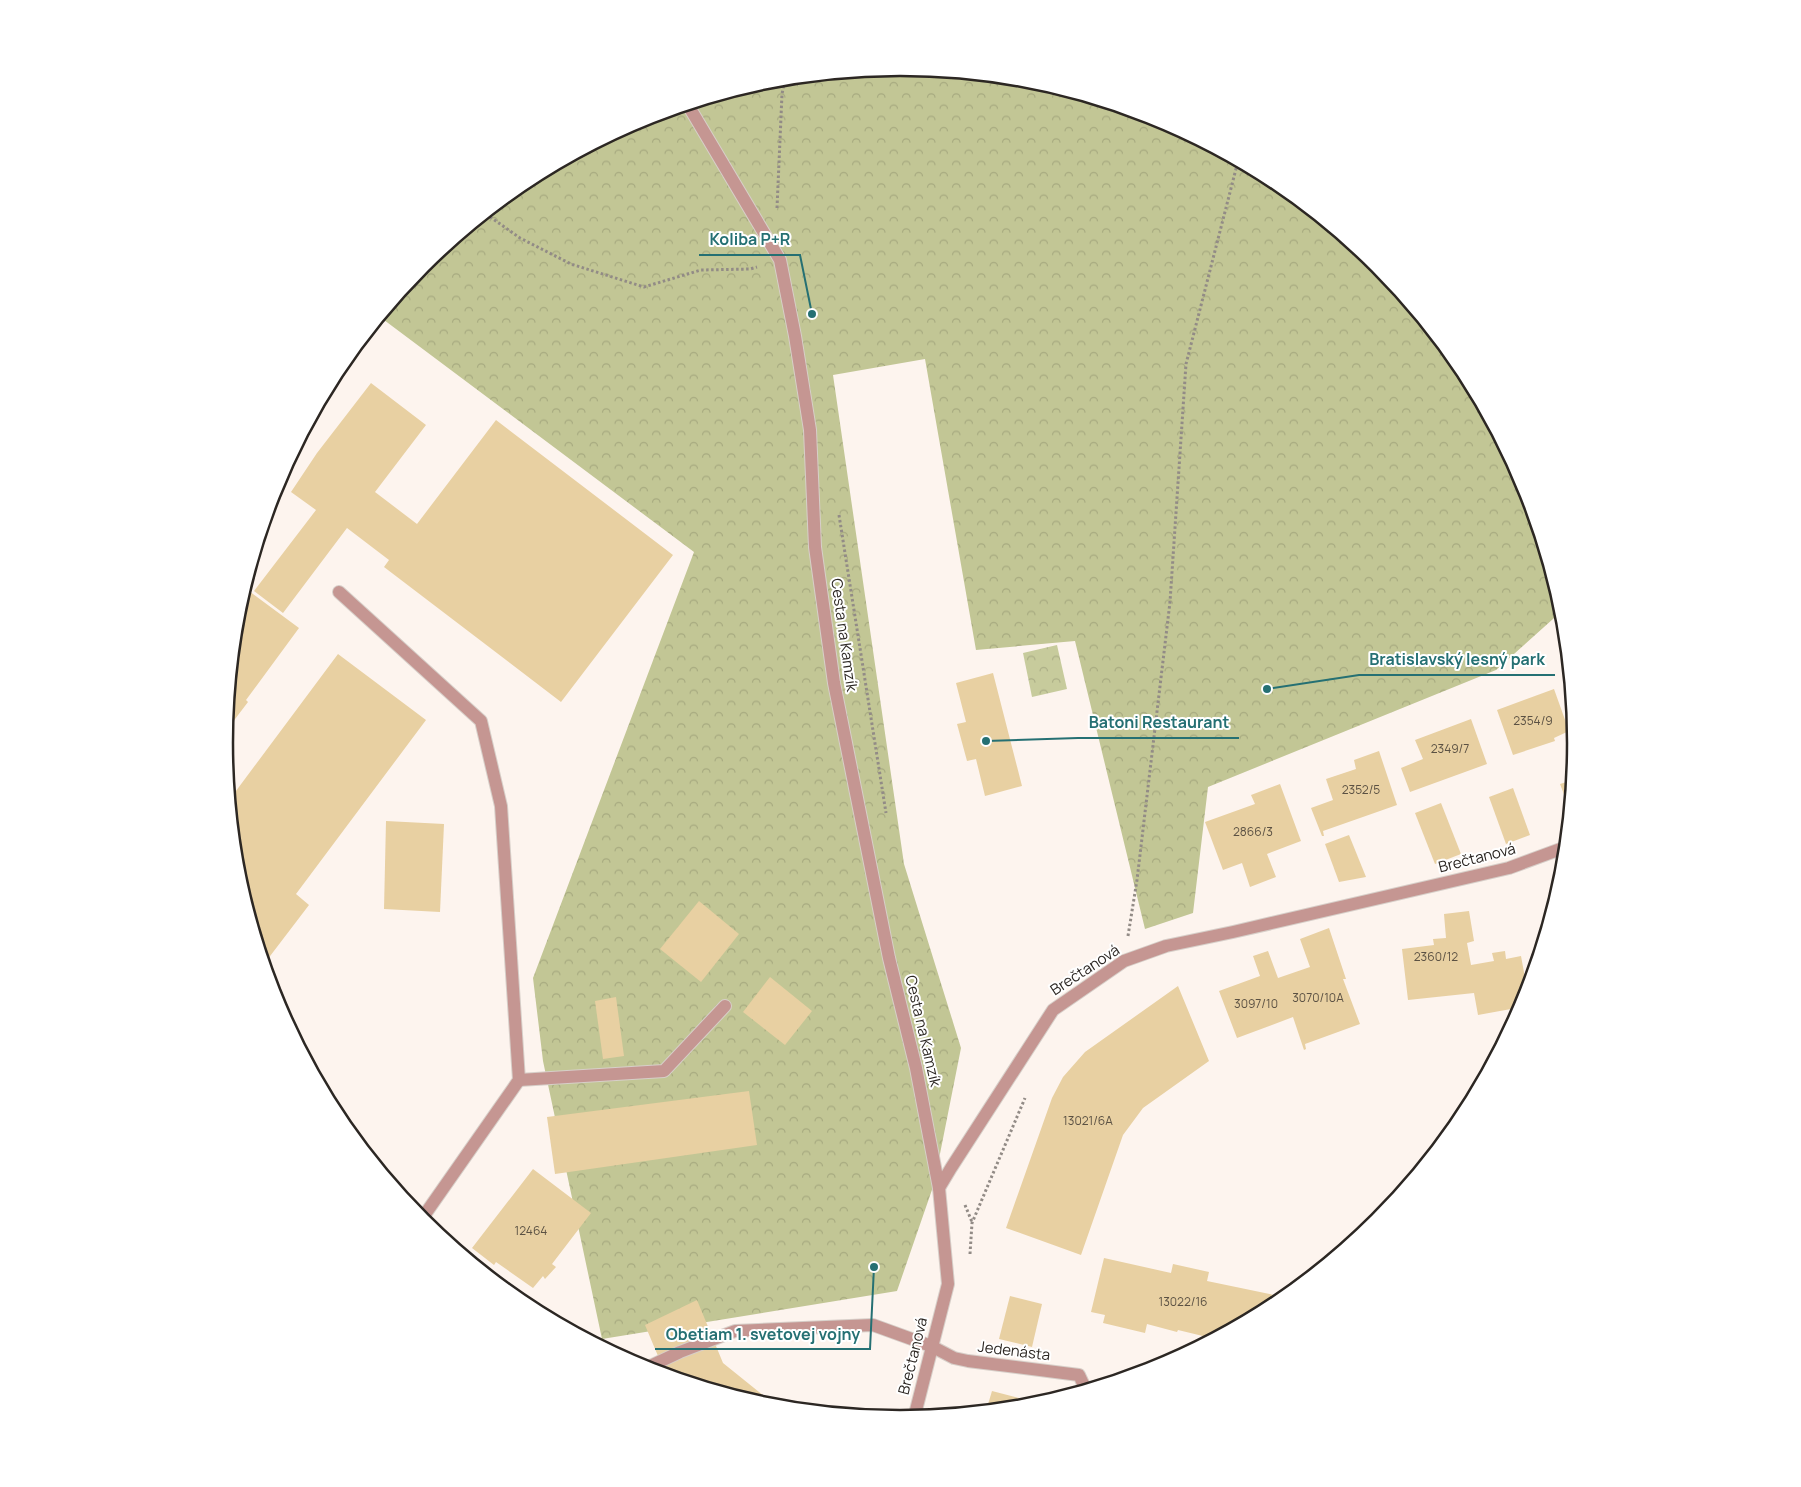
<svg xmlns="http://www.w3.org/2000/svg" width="1801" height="1487" font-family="Manrope,sans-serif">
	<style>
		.forest { fill: url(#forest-crowns) }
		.park { fill: url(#park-crowns) }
		.building { fill: #e8d0a2 }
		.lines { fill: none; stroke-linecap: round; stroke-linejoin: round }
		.lane-casing { stroke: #d7cfc9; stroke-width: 14 }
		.street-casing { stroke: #d7cfc9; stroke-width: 14 }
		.path { stroke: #928b86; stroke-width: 3; stroke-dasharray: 2.5 2.5; stroke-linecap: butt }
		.lane { stroke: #c59692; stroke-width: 12 }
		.street { stroke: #c59692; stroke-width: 12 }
		.labels { text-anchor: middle; stroke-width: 4; stroke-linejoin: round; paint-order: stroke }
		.number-label { font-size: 12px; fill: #5b5143 }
		.street-label { font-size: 15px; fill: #2c2723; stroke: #fff }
		.rim { fill: none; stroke: #2c2723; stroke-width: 2.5 }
		.leader { fill: none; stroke: #257073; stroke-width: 2 }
		.callout-dot { fill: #257073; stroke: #fff; stroke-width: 2 }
		.callout-label { font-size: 16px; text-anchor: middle; font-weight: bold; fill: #257073; stroke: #fff; stroke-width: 4; stroke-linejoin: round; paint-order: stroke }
	</style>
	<defs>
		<pattern id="forest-crowns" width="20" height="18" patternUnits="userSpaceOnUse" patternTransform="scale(1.25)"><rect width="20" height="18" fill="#c2c695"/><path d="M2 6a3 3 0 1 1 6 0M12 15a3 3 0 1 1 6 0" fill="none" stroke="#a7aa80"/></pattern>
		<pattern id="park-crowns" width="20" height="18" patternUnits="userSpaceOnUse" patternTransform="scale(1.25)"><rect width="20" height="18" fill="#c7cb9c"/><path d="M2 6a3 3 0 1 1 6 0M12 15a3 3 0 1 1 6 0" fill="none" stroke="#abae86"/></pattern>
	</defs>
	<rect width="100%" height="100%" fill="#fdf4ee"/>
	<path class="forest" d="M901,68L1033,81L1159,119L1276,182L1379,266L1463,368L1525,485L1563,610L1496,670L1208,787L1193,913L1145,929L1075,641L976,650L925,359L833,375L904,864L961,1048L934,1184L897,1291L602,1339L543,1061L533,978L694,552L380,317L423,265L525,181L642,119L769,80Z"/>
	<path class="park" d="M1057,645L1067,689L1032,697L1023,653Z"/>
	<g class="building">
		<path d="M371,383L426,425L375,492L417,524L496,420L673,555L561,702L384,567L389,560L347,528L283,613L254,591L316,510L291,492L317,453Z"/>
		<path d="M245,588L299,628L246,700L248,702L229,727L226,725L238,611Z"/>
		<path d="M338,654L426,720L296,894L309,905L264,964L237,875L230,799Z"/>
		<path d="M993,673L1022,786L985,796L976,759L967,761L957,724L966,722L956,683Z"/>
		<path d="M1554,689L1569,731L1554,738L1555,741L1513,755L1497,710Z"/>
		<path d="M1471,719L1487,764L1410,792L1401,768L1423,759L1415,740Z"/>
		<path d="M1379,751L1397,805L1323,831L1324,836H1322L1311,808L1333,800L1326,779L1356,769L1354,760Z"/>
		<path d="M1573,780L1571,795L1570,810L1560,784Z"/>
		<path d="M1280,784L1301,841L1267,854L1276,877L1250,887L1242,863L1223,870L1205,822L1255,804L1251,795Z"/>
		<path d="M1513,788L1530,835L1506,844L1489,797Z"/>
		<path d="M1441,803L1461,854L1435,864L1415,813Z"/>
		<path d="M386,821L444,824L440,912L384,909Z"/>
		<path d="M1349,835L1366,877L1339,882L1325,844Z"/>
		<path d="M699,901L739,934L701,982L660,949Z"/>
		<path d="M1469,911L1474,941L1467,943L1471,965L1494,961L1492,953L1505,951L1506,959L1521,956L1528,994L1522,1007L1478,1015L1474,993L1408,1000L1402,949L1434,945L1433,939L1446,938L1444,914Z"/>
		<path d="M1329,928L1346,979H1343L1360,1024L1305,1044L1306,1049L1304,1050L1293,1017L1237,1038L1219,991L1260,976L1253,956L1268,951L1278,978L1310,967L1300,939Z"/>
		<path d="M770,977L812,1011L785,1045L743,1012Z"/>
		<path d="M1178,986L1209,1061L1143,1108L1123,1135L1081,1255L1006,1228L1052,1098L1063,1077L1085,1052Z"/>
		<path d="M616,997L624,1056L603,1059L595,1001Z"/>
		<path d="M749,1091L757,1145L555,1174L547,1117Z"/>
		<path d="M533,1169L591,1213L552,1264L556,1267L545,1279L543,1276L533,1288L496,1262L494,1265L472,1248Z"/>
		<path d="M1104,1258L1171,1273L1173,1264L1209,1272L1207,1281L1274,1295L1272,1308L1205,1344L1207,1337L1178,1330L1177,1332L1147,1324L1145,1333L1103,1323L1105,1315L1091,1312Z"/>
		<path d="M1010,1296L1042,1304L1032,1347L999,1339Z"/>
		<path d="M697,1300L723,1363L769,1400L765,1405L666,1375L645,1325Z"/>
		<path d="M992,1391L1034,1402L1033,1406L986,1411Z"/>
	</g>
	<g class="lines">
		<g class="lane-casing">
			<g id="lane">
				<path d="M339,592L481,721L501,806L519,1080L421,1220"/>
				<path d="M519,1080L664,1071L725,1006"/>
				<path d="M644,1369L680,1352L735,1331L873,1325L931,1346"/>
			</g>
		</g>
		<g class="street-casing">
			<g id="street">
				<path d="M688,105L780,260L795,336L810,430L815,547L834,683L889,958L916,1068L939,1188L948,1284L914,1418"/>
				<path d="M939,1188L951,1168L1053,1010L1124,961L1166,946L1233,932L1509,868L1566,847"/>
				<path d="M931,1346L954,1358L968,1361L1079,1375L1086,1390"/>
			</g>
		</g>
		<g class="path">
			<path d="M777,208L782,94L785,79"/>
			<path d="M486,214L520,238L571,264L644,287L701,270L750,269L757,267"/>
			<path d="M839,515L886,813"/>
			<path d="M1128,936L1137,880L1170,602L1186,364L1238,161"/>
			<path d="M965,1205L972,1222"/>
			<path d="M970,1254L972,1223L1025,1098"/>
		</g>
		<use href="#lane" class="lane"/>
		<use href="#street" class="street"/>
	</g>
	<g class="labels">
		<g class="number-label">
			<text x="1533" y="725">2354/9</text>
			<text x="1450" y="753">2349/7</text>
			<text x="1361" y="794">2352/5</text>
			<text x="1253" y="836">2866/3</text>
			<text x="1436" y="961">2360/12</text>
			<text x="1318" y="1002">3070/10A</text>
			<text x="1256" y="1008">3097/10</text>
			<text x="1088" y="1125">13021/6A</text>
			<text x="531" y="1235">12464</text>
			<text x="1183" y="1306">13022/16</text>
		</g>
		<g class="street-label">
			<text transform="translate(844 635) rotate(82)" y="5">Cesta na Kamzík</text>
			<text transform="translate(1477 858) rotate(-14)" y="5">Brečtanová</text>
			<text transform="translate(1085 970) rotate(-33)" y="5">Brečtanová</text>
			<text transform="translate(923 1031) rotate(77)" y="5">Cesta na Kamzík</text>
			<text transform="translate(1014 1351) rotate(7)" y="5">Jedenásta</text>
			<text transform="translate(913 1356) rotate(-76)" y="5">Brečtanová</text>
		</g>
	</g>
	<path d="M0 0H1801V1487H0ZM233 743a667 667 0 1 1 1334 0a667 667 0 1 1-1334 0Z" fill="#fff" fill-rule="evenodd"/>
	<path class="rim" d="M233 743a667 667 0 1 1 1334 0a667 667 0 1 1-1334 0Z"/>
	<path class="leader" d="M812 314L800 255H699M1267 689L1359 675H1555M986 741L1078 738H1239M874 1267L870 1349H655"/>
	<g class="callout-dot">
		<circle cx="812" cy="314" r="5"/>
		<circle cx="1267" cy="689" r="5"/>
		<circle cx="986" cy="741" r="5"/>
		<circle cx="874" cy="1267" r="5"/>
	</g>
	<g class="callout-label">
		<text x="750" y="245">Koliba P+R</text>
		<text x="1457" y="665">Bratislavský lesný park</text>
		<text x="1159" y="728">Batoni Restaurant</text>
		<text x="763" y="1340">Obetiam 1. svetovej vojny</text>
	</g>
</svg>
